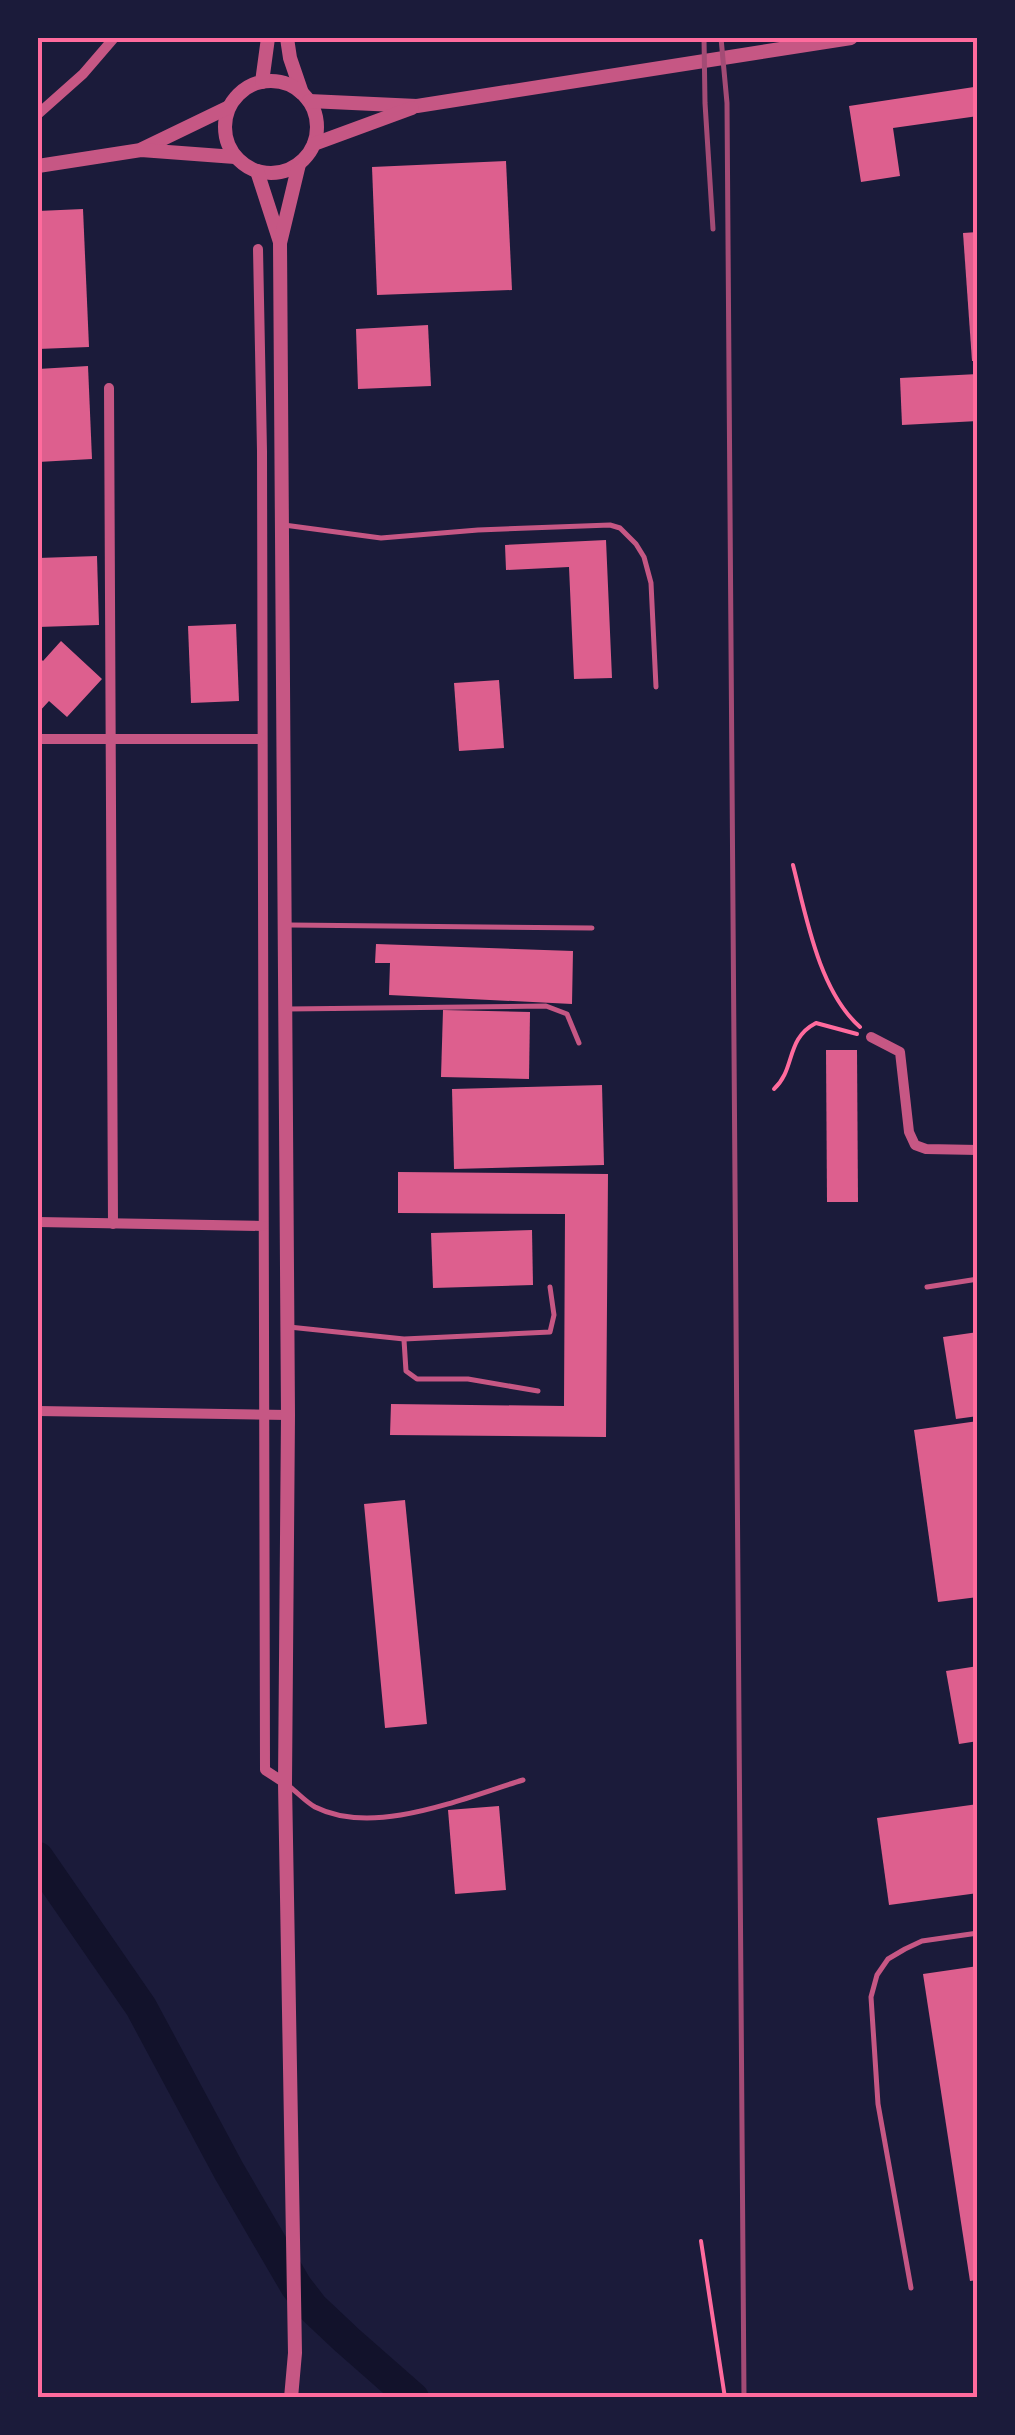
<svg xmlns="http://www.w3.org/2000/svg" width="1015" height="2435" font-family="Inter,sans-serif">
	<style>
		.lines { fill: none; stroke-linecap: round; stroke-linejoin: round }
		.river { stroke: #12122b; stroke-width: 32 }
		.building { fill: #dd5f8e }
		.path { stroke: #ff6b9d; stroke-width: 4 }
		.service { stroke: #c65784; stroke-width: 5 }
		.minor { stroke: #c65784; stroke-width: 10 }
		.tertiary { stroke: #c65784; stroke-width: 14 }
		.rail { stroke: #a44b75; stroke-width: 5 }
		.neatline { fill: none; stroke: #ff6b9d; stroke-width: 4 }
	</style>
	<rect width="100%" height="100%" fill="#1b1b3a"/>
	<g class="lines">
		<path class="river" d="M38,1858L141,2007L229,2171L296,2286L313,2308L347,2340L413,2398"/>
	</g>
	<g class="building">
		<path d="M974,87L978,116L893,128L900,176L861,182L849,106Z"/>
		<path d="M506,161L512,290L377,295L372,167Z"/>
		<path d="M83,209L89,347L38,349V211Z"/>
		<path d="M978,232V361H972L963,233Z"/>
		<path d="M428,325L431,386L358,389L356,329Z"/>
		<path d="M88,366L92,459L38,462V369Z"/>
		<path d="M978,374V421L902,425L900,378Z"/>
		<path d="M606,540L612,678L574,679L569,567L506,570L505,545Z"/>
		<path d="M97,556L99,625L38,627V558Z"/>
		<path d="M236,624L239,701L191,703L188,626Z"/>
		<path d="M61,641L102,679L67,717L49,701L38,713V656L43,661Z"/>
		<path d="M499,680L504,748L459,751L454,683Z"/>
		<path d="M376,944L573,951L572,1004L389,995L390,963H375Z"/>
		<path d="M443,1010L530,1012L529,1079L441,1077Z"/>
		<path d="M826,1050H857L858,1202H827Z"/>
		<path d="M602,1085L604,1165L454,1169L452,1089Z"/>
		<path d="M398,1172L608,1174L606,1437L390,1435L391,1404L564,1406L565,1214L398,1213Z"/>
		<path d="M532,1230L533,1285L433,1288L431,1233Z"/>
		<path d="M978,1332V1416L956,1419L943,1337Z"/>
		<path d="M978,1421V1597L938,1602L914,1430Z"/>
		<path d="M405,1500L427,1724L385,1728L364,1504Z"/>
		<path d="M978,1666V1741L959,1744L946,1671Z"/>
		<path d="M978,1804V1893L889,1905L877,1818Z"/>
		<path d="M499,1806L506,1890L455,1894L448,1810Z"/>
		<path d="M978,1966V2280L970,2281L923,1974Z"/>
	</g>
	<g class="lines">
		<g class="path">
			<path d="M793,865C806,916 819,991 860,1027"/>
			<path d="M774,1089C796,1069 785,1039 816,1023L857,1034"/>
			<path d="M701,2241L725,2398"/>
		</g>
		<g class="service">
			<path d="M284,525L381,538L478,530L610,525L620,528L636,544L644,557L651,583L656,687"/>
			<path d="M290,925L592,928"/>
			<path d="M288,1009L546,1006L567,1014L579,1043"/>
			<path d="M927,1287L978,1279"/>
			<path d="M289,1327L404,1339L550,1332L554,1315L550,1287"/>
			<path d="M404,1340L406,1371L417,1379H468L538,1391"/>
			<path d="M290,1787C298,1793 306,1802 315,1807C374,1837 463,1798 523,1780"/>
			<path d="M911,2288L878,2104L871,1997L877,1975L888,1959L905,1949L922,1941L978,1933"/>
		</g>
		<g class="minor">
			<path d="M38,114L83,74L114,38"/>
			<path d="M258,249L262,451L265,1770L285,1783"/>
			<path d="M109,388L113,1224"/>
			<path d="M38,739H262"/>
			<path d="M871,1037L900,1052L909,1132L915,1145L926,1149L978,1150"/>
			<path d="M38,1222L263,1226"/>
			<path d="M38,1411L288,1415"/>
		</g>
		<g class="tertiary">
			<path d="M287,38L290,58L302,93"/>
			<circle cx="271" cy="127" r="46"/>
			<path d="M262,82L268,38"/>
			<path d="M309,101L417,106L851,38"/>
			<path d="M314,144L412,108"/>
			<path d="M142,149L229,107"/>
			<path d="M38,166L141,150L235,157"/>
			<path d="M257,171L280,242"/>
			<path d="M291,2398L295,2353L285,1783L288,1415L280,243L299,164"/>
		</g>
		<g class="rail">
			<path d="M704,38L705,103L713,229"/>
			<path d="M721,38L727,103L744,2398"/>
		</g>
	</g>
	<rect width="1015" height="2435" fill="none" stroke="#1b1b3a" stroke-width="80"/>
	<rect x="40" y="40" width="935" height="2355" class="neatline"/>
</svg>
